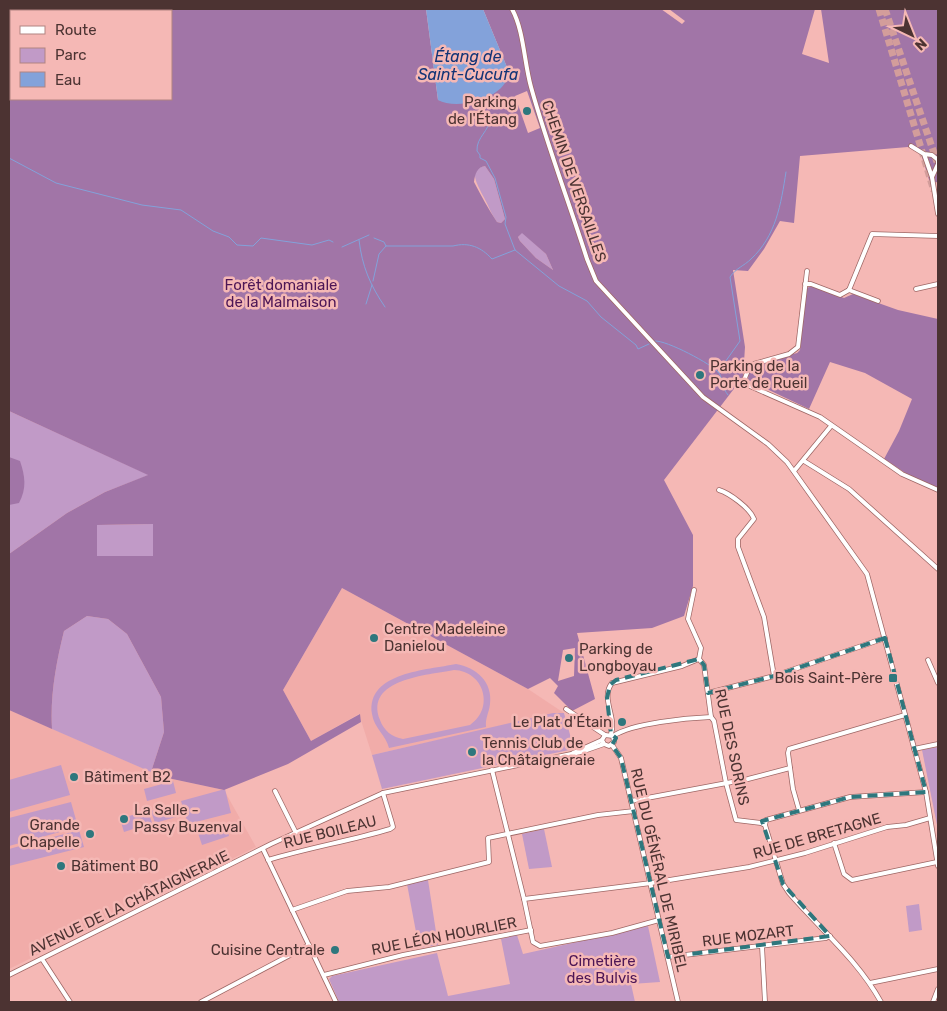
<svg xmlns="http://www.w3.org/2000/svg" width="947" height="1011" font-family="Rubik,sans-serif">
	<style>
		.built { fill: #f1aca9 }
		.green { fill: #c19ac7; fill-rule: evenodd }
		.forest { fill: #a175a7; fill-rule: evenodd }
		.water { fill: #83a2da }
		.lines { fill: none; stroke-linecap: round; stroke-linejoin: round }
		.stream { stroke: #83a2da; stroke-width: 1 }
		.motorway-tunnel { stroke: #d39d9b; stroke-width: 7; stroke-dasharray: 7 3.5; stroke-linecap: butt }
		.minor-casing { stroke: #9e6765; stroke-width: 5.5 }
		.minor { stroke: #fff; stroke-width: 4 }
		.marked { fill: none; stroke: #2e777d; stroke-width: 4; stroke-dasharray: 10 6; stroke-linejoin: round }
		.poi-dot { fill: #2e777d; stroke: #f5b8b5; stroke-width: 2 }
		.labels { text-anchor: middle; stroke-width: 5; stroke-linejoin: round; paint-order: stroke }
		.poi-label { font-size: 15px; fill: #4c3332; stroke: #f5b8b5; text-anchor: start }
		.street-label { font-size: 15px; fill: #4c3332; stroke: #f5b8b5 }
		.park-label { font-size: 15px; fill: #4d1656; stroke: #f5b8b5 }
		.water-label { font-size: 16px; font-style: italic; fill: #123476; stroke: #f5b8b5 }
	</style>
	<rect width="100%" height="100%" fill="#f5b8b5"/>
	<g class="built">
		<path d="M342,588L528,689L564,713L553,714L372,755L359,714L311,741L283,690Z"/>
		<path d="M9,710L163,777L224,790L256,847L9,969Z"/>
	</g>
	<g class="green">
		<path d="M485,166L494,179L505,219L501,223L497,222C490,212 488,204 482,194C478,185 467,169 485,166Z"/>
		<path d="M522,232L546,254L553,270L536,258L520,241L518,237Z"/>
		<path d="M9,411L149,475L105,492L67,513L9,554Z"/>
		<path d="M153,524V556H97V525Z"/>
		<path d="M87,616L108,619L127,634L161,697L164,732L151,772L52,729C50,696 56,663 64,631Z"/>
		<path d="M456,664C476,667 493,682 490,704C489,713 485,718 486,727L389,748C386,735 374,728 372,714C366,672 428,670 456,664ZM454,670C484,671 495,708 470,725L403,739C392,737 384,731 380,720C364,679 428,675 454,670Z"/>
		<path d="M553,713H564L574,749L382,789L372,755Z"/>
		<path d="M938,747V823L937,825L922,750Z"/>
		<path d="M61,765L70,795L9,812V780Z"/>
		<path d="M173,781L176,793L147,801L144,789Z"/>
		<path d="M225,789L231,813L188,824L181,801Z"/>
		<path d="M71,802L78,827L9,846V818Z"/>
		<path d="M180,803L183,815L155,823L151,811Z"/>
		<path d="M148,810L152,823L124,832L120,819Z"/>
		<path d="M225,822L229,836L202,845L197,830Z"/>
		<path d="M544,829L552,867L529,869L522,834Z"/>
		<path d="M79,830L84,847L9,866V849Z"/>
		<path d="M428,880L438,945L419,948L407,884Z"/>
		<path d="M919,904L922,930L909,932L906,906Z"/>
		<path d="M648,926L660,982L631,984L635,1002H339L329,979L332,976L437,953L448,996L510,984L501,939L517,935L523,954Z"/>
	</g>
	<g class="forest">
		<path d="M9,9H426L438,100L465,103L475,100L509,72L483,9H661L682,24L685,21L669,9H815L802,54L829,63L821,9H938V182L930,183L921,154L908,147L800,156L794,223L780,221L764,249L748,271L733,270L745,347L743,377L664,480L693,535V586L684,616L652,628L577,633L595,699L572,711L554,693L558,686L550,678L528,689L342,588L283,690L311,741L360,714L361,722L288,764L224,790L163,777L151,772L164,732L161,697L127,634L108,619L87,616L64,631C56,663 50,696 52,729L9,710V554L67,513L105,492L148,475L9,411ZM11,11H171V99H11ZM527,91L540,128L528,133L515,96ZM485,166L494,179L505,219L501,223L497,222C488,209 481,195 474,182C475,174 477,167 485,166ZM522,233L546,254L553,270L536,258L520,241L518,237ZM153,524V556H97V525ZM575,648L574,676L558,681L563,650Z"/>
		<path d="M813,286L844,298L853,294L898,310L938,319V488L910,476L884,459L899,431L912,399L865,373L830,362L809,409L748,380L749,366L797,353L800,350L806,288Z"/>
		<path d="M9,457L20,461C25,476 27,488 19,503L9,505Z"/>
	</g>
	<path class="water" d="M426,9H483L509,72C507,98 458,111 438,100Z"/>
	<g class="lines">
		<g class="stream">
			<path d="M490,118C490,131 476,137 477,151L480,155V158L486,161L495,178L506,217L505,224L515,250L559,286L587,301L601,317L636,345L638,349L649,344"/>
			<path d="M9,158L56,183L142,205L181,210L213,231L229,237L237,245L253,246L261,238L312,245L329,240L333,242"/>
			<path d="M374,238L384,242L386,246H453C469,242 481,247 492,259L515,250"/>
			<path d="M359,240C362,266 370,285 385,307"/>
			<path d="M342,247L369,235"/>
			<path d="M373,281L379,254L386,246"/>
			<path d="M366,304L372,285"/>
			<path d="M655,341C666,340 712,364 719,373C723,379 722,388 728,395"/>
			<path d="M718,372L740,341L730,277C736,268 744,266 751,259C776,236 781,204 786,172"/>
		</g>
		<g class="motorway-tunnel">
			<path d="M879,9L934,191"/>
			<path d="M885,9L937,162"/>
		</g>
		<g class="minor-casing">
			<g id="minor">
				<path d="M512,9C524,31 524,62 531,87C547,145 569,202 587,259L596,281L703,397L768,444L787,462L867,574L926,792L938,866"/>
				<path d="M911,146L924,154L932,177L938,164V160L932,155L924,154"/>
				<path d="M932,177L938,214"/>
				<path d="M807,271L798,347L789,354L750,365L743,383L820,417L902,474L938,490"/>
				<path d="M805,284H811L840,295L849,290"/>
				<path d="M916,289L938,284"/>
				<path d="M849,290L872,234L938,236"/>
				<path d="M849,290L878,301"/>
				<path d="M804,461L849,489L938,569"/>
				<path d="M794,471L831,426"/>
				<path d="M719,490C729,493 750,508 754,519L738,539V547L764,617L774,676"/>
				<path d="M694,590L688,619L701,648L699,659L704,665L711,717L714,721L726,783L736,820L761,823L765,825L783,884L789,893C821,930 857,959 881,1002"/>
				<path d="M928,660L938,683"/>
				<path d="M708,693L774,676L885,638"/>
				<path d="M566,709L605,735"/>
				<path d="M611,734C617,717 600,698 612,683L682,666L699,659"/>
				<path d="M613,736C633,723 687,718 711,717"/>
				<path d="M612,745L621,758L678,1002"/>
				<path d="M914,749L938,744"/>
				<path d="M573,753L602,740"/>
				<path d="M492,770L524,899"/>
				<path d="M275,791L296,833"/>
				<path d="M631,801L748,779L790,768"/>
				<path d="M799,810L793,789L788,753L789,749L905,715"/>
				<path d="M765,825L766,820L850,797L926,792"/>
				<path d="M834,843L844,874L852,880L937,862"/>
				<path d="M263,849L336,1002"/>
				<path d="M268,860C308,848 349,841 390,829L393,827L392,823L383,793"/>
				<path d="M292,910L347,891L389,887L489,862L488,838L598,815L634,811"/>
				<path d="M659,920L612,933L540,946L533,942L524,899L651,883L749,867L805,853L887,827L906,825L930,818"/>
				<path d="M762,946L765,1002"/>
				<path d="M668,957L826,938L830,936"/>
				<path d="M42,959L70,1002"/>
				<path d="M9,975L271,844L383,793L581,752L604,744L609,746L614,742L613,736L605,735L602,740L604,744"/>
				<path d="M324,975L403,955L531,930"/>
				<path d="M870,983L938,969"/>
				<path d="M201,1002L309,945"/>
				<path d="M933,1002L938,989"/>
			</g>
		</g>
		<use href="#minor" class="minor"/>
	</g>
	<path class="marked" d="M885,638L926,792L850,797L762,821L783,884L830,936L668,957L621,758L612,745L616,738L611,734L607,698L610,685L616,680L699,659L704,665L708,693L774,676Z"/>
	<g class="poi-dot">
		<circle cx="527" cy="111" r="5"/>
		<circle cx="700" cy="375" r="5"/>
		<circle cx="374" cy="638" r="5"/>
		<circle cx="569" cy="658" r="5"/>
		<rect x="888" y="673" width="10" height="10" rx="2.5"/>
		<circle cx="622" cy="722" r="5"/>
		<circle cx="472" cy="752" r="5"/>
		<circle cx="74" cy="777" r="5"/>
		<circle cx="124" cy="819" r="5"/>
		<circle cx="90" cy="834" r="5"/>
		<circle cx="61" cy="866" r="5"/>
		<circle cx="335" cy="950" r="5"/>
	</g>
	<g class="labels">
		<g class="poi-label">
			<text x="517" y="107" text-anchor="end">Parking<tspan x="517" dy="17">de l'Étang</tspan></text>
			<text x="710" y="371">Parking de la<tspan x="710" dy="17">Porte de Rueil</tspan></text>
			<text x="384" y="634">Centre Madeleine<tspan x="384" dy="17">Danielou</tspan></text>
			<text x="579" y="654">Parking de<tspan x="579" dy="17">Longboyau</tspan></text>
			<text x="883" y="683" text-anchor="end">Bois Saint-Père</text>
			<text x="612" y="727" text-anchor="end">Le Plat d'Étain</text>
			<text x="482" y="748">Tennis Club de<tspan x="482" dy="17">la Châtaigneraie</tspan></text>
			<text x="84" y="782">Bâtiment B2</text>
			<text x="134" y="815">La Salle -<tspan x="134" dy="17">Passy Buzenval</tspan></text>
			<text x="80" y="830" text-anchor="end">Grande<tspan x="80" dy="17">Chapelle</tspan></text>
			<text x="71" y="871">Bâtiment B0</text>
			<text x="325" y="955" text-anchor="end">Cuisine Centrale</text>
		</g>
		<g class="street-label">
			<text transform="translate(574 181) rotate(71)" y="5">CHEMIN DE VERSAILLES</text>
			<text transform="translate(732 747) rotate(78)" y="5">RUE DES SORINS</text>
			<text transform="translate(330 832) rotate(-14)" y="5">RUE BOILEAU</text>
			<text transform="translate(817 836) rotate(-16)" y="5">RUE DE BRETAGNE</text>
			<text transform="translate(659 870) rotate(77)" y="5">RUE DU GÉNÉRAL DE MIRIBEL</text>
			<text transform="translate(129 903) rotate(-26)" y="5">AVENUE DE LA CHÂTAIGNERAIE</text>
			<text transform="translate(444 936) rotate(-11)" y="5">RUE LÉON HOURLIER</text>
			<text transform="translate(748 936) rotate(-7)" y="5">RUE MOZART</text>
		</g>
		<g class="park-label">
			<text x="281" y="290">Forêt domaniale<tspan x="281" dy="17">de la Malmaison</tspan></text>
			<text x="602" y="966">Cimetière<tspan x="602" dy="17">des Bulvis</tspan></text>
		</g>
		<g class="water-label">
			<text x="468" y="62">Étang de<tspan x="468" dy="18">Saint-Cucufa</tspan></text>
		</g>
	</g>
	<rect width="947" height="1011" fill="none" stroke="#4c3332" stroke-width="20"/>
	<rect x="10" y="10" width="162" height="90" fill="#f5b8b5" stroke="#b18381"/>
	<rect x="20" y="26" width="25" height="8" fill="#ffffff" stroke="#b18381"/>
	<text x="55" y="35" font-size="15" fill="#4c3332">Route</text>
	<rect x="20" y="48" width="25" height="15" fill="#c19ac7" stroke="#b18381"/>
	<text x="55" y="60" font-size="15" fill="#4c3332">Parc</text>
	<rect x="20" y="72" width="25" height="15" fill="#83a2da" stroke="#b18381"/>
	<text x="55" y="85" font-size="15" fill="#4c3332">Eau</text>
	<g transform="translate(912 35) rotate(137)" stroke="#f5b8b5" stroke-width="4" paint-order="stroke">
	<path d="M0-4L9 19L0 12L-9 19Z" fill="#4c3332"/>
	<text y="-8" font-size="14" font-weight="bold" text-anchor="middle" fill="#4c3332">N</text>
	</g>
</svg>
